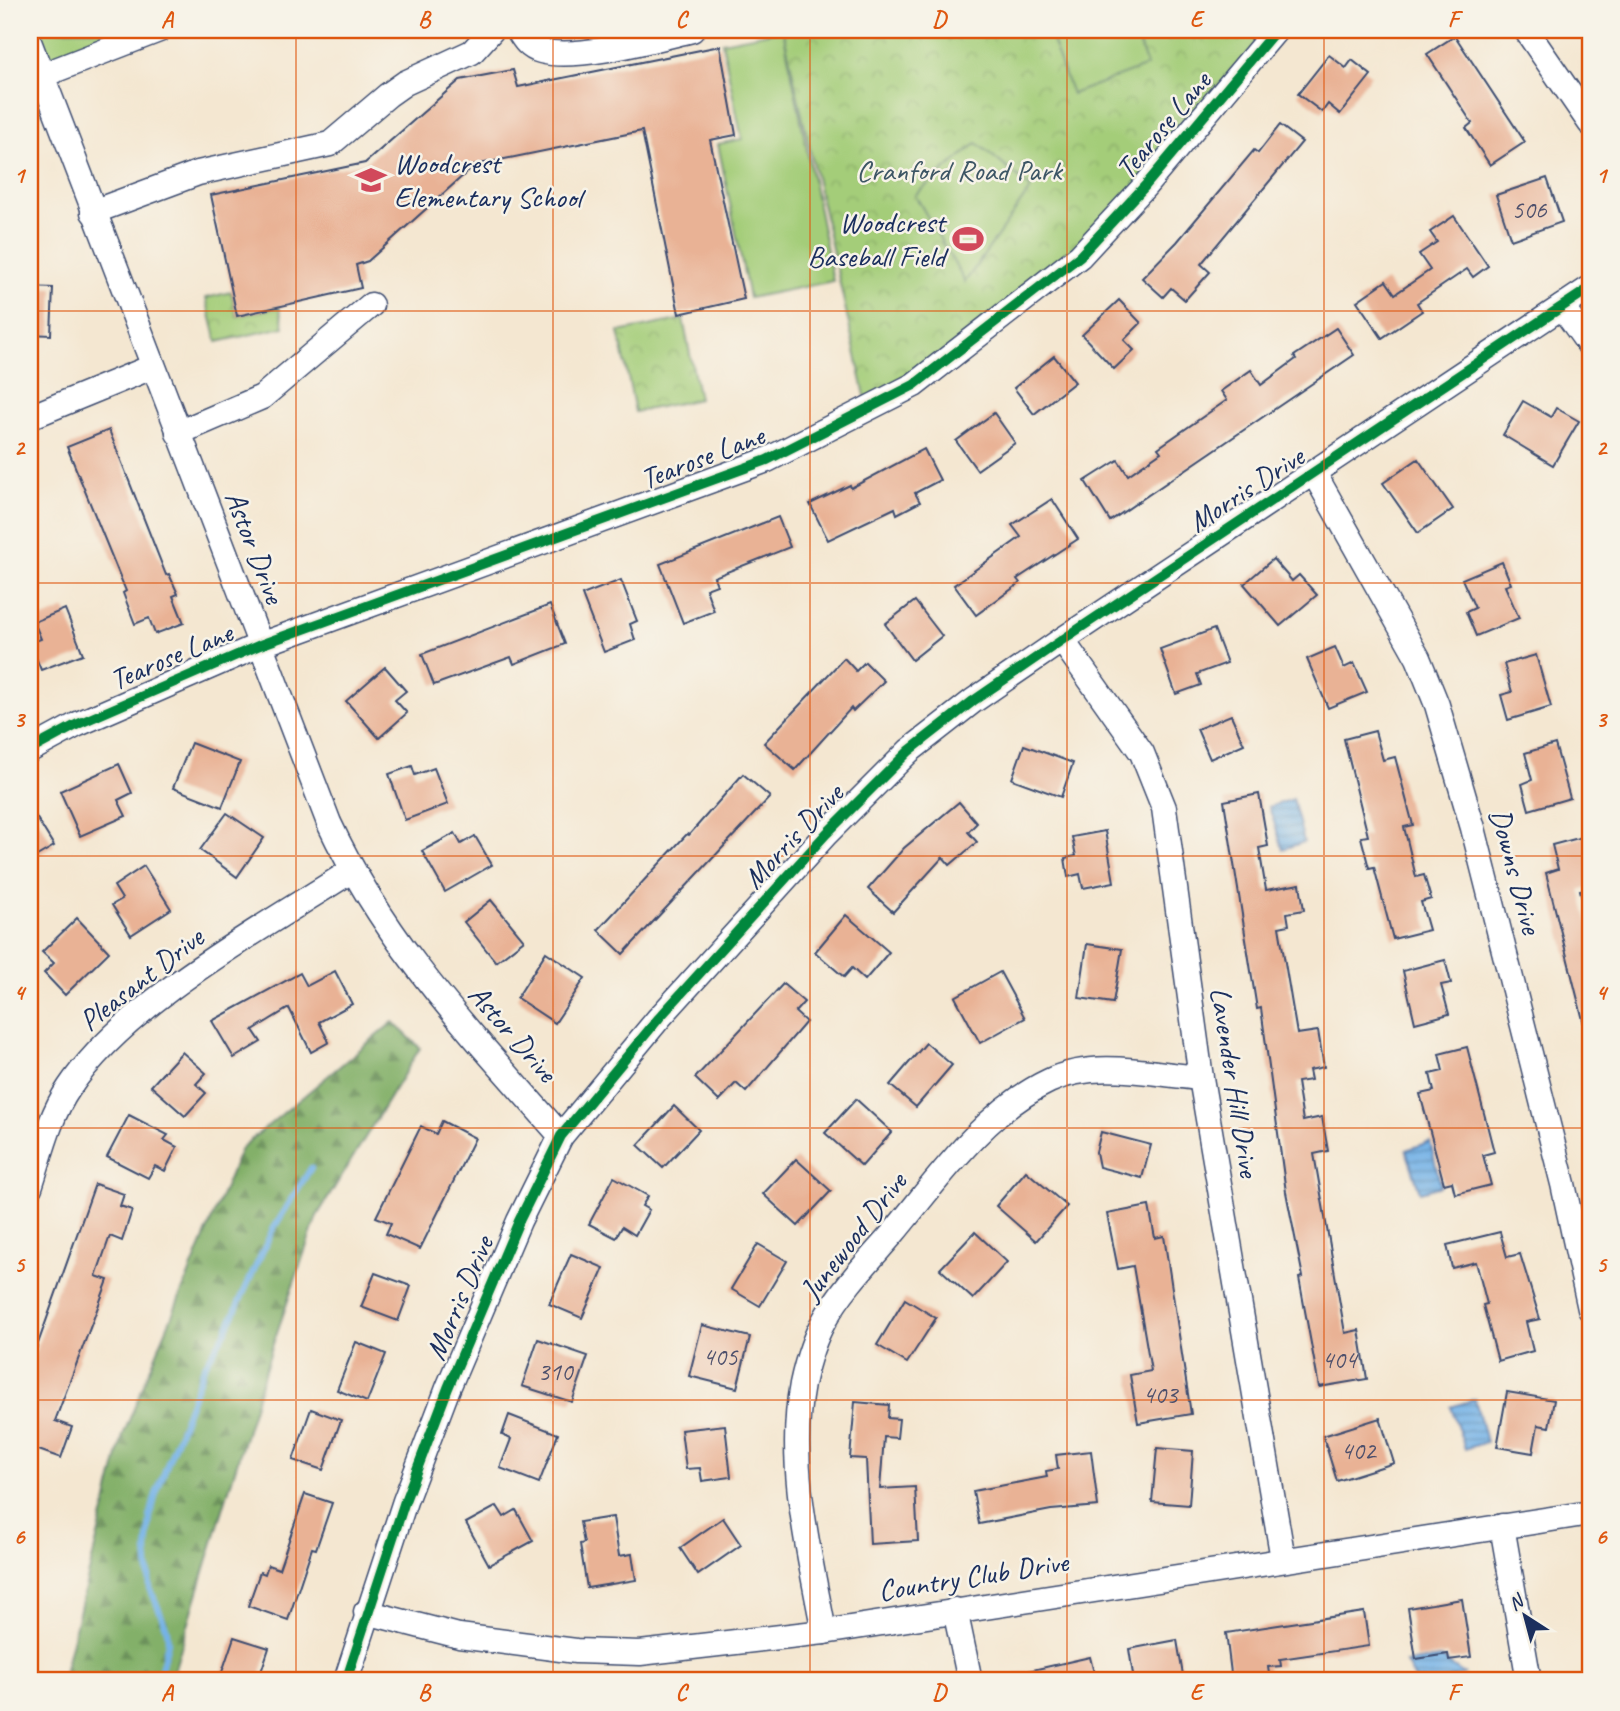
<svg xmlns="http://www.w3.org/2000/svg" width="1620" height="1711" font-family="Caveat,sans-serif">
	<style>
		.forest { fill: url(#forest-firs); stroke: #4f7064; stroke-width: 2 }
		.park { fill: url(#park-crowns); stroke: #607e6c; stroke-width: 2 }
		.pitch { fill: #a4cd79; stroke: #607e6c; stroke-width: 2 }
		.water { fill: url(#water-rules); stroke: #4870a2; stroke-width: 2 }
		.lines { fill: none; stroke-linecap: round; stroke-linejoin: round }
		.stream { stroke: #74b2e7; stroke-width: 6 }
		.building { fill: #e9b295 }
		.minor-casing { stroke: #3c4b6f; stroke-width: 27 }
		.minor { stroke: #fff; stroke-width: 24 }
		.cycleway-casing { stroke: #f7f3e8; stroke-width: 15 }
		.cycleway { stroke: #00873e; stroke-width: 10 }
		.grid { fill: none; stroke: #de5710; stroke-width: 2; stroke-opacity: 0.55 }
		.labels { text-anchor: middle; stroke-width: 5; stroke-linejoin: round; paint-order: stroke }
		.number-label { font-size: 26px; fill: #4e506c }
		.street-label { font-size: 30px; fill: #1b2f5e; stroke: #f7f3e8 }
		.poi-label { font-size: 30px; fill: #1b2f5e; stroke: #f7f3e8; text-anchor: start }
		.park-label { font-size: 30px; fill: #3d5665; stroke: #f7f3e8 }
		.neatline { fill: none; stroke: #de5710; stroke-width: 2.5 }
		.grid-label { font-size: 23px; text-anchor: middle; font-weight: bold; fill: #de5710 }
	</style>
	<defs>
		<pattern id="forest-firs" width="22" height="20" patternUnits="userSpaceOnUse" patternTransform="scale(1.75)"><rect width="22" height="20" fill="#83b069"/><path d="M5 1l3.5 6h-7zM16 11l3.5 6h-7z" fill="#6a905a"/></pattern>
		<pattern id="park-crowns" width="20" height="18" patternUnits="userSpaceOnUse" patternTransform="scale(1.75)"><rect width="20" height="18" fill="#a4cd79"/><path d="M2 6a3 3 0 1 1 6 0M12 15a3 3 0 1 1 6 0" fill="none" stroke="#8db06b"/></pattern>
		<pattern id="water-rules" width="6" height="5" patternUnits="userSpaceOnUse" patternTransform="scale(1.75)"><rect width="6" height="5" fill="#74b2e7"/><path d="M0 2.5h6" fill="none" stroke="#5e91be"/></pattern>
	</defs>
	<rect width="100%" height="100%" fill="#f7f3e8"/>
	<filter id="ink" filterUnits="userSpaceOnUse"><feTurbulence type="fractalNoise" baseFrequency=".0143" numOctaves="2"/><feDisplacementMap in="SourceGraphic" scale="14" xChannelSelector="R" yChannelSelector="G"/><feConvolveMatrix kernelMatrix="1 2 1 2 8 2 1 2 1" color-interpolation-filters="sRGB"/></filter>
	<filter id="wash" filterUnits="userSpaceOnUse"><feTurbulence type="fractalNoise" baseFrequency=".00686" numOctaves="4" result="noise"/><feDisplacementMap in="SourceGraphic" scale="28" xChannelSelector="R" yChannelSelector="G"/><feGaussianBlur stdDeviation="1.57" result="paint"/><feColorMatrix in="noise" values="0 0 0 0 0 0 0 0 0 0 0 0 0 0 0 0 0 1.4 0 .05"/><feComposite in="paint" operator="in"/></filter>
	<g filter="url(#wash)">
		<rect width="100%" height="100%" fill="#f4e7d1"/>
		<path class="forest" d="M393,1022L420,1048L317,1216L273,1344L171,1681H62L123,1435L241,1148Z"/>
		<g class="park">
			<path d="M783,30H1276L1080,256L868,409Z"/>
			<path d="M231,292L237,316L279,307L284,327L217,342L206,298Z"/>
			<path d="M683,319L699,399L635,412L619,332Z"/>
		</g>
		<g class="pitch">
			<path d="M30,30H159L42,75L30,44Z"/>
			<path d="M783,30L833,281L749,298L718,144L742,139L722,42Z"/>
			<path d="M1048,30H1134L1147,66L1072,94Z"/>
			<path d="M977,143L1031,188L965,282L915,195Z"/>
		</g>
		<g class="water">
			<path d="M1293,799L1304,842L1283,849L1269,807Z"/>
			<path d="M1430,1142L1441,1186L1420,1192L1406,1150Z"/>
			<path d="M1475,1399L1486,1442L1465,1449L1451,1407Z"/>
			<path d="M1440,1658L1464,1674L1442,1681H1416L1406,1663Z"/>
		</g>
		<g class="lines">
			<path class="stream" d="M158,1681L168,1642L167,1629L150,1588L147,1551L150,1517L156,1494L204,1367L226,1331L272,1231L311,1168"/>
		</g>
		<g id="blocks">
			<g class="building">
				<path d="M1455,36L1525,142L1490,165L1466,128L1472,123L1427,54Z"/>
				<path d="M720,46L736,135L710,140L744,299L679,314L642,131L475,165L368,261L356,265L361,288L237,316L211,195L365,163L460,80L513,70L518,87Z"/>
				<path d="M1329,55L1346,68L1352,60L1371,75L1340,114L1328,104L1322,112L1298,94Z"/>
				<path d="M1280,125L1302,142L1201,264L1210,272L1185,300L1171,288L1163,297L1142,278L1177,242L1254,150L1258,153Z"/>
				<path d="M1547,178L1562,222L1511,240L1496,195Z"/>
				<path d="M1454,216L1488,266L1473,277L1467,269L1417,303L1422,311L1382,338L1357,301L1386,281L1395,294L1430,270L1419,254L1437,242L1430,232Z"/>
				<path d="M30,287L53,288L51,335L30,334Z"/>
				<path d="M1119,300L1141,323L1124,340L1134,350L1114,369L1082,335Z"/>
				<path d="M1336,328L1354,355L1110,521L1085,481L1118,460L1128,475L1161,452L1158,448L1227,400L1221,391L1251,370L1261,385L1296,359L1294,356Z"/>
				<path d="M1054,356L1075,382L1034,414L1014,388Z"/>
				<path d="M1523,401L1551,417L1556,408L1579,421L1553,465L1503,435Z"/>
				<path d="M994,413L1015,443L977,470L956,441Z"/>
				<path d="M109,430L166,575L169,574L178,594L173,596L184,623L155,634L149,618L135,624L123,593L126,591L67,447Z"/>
				<path d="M924,449L940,480L915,493L920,502L897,514L895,508L828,540L810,504L850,485L851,488Z"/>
				<path d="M1418,459L1453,509L1418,533L1383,483Z"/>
				<path d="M1052,499L1078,539L1017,579L1020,583L976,615L954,585L1021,537L1012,525Z"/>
				<path d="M778,517L790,547L714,577L717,585L706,589L714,611L683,623L660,564Z"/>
				<path d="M1273,559L1292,581L1299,575L1317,595L1280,626L1244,584Z"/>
				<path d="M1502,562L1511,584L1505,586L1519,618L1476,636L1466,612L1475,608L1462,579Z"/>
				<path d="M621,580L637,621L630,624L635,640L604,652L582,595Z"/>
				<path d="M915,601L942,636L912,660L885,624Z"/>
				<path d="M550,605L565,644L514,664L511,657L434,685L422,654Z"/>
				<path d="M65,609L83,654L41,670L30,643L41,639L34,622Z"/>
				<path d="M1214,629L1227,663L1197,674L1201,685L1176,694L1160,649Z"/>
				<path d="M1335,647L1344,668L1354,663L1367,692L1328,708L1307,659Z"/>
				<path d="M1536,655L1551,707L1508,720L1501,695L1512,692L1504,664Z"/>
				<path d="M844,658L856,671L865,662L884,681L853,711L851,708L795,770L764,743Z"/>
				<path d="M385,667L406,691L395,700L407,713L379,738L346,701Z"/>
				<path d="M1231,715L1244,744L1210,759L1197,729Z"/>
				<path d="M1375,731L1383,760L1395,757L1413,825L1404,827L1416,877L1424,875L1431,899L1421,902L1429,930L1393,939L1374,867L1369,868L1361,837L1368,836L1344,739Z"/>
				<path d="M191,743L240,762L222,807L173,788Z"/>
				<path d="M1555,744L1570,798L1529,810L1522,784L1532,780L1525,753Z"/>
				<path d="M1024,745L1073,763L1061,797L1012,779Z"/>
				<path d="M119,764L132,793L118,800L126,816L80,836L60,791Z"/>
				<path d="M412,766L415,775L434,768L448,804L405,820L389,774Z"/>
				<path d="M743,774L770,797L623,954L598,930L687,834L689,835Z"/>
				<path d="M1259,794L1268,846L1259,848L1266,890L1300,884L1304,910L1287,913L1289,925L1279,927L1297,1034L1318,1031L1324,1067L1309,1070L1311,1080L1297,1082L1303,1121L1322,1117L1328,1151L1314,1154L1329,1240L1345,1333L1359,1330L1367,1379L1319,1387L1299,1278L1303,1277L1286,1192L1261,1008L1257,1009L1224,801Z"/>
				<path d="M959,802L977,823L968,832L977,842L950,865L943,857L893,912L868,889L904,848Z"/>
				<path d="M30,807L54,846L30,860Z"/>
				<path d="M227,813L264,838L237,877L200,850Z"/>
				<path d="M1105,831L1114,882L1083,888L1080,874L1068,877L1065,858L1076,856L1072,837Z"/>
				<path d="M455,833L461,844L475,836L492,865L445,892L422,851Z"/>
				<path d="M1590,835V888L1580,890L1590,931V1023L1584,1024L1546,873L1558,869L1552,845Z"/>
				<path d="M144,866L171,909L131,935L112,905L122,899L114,886Z"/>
				<path d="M491,900L524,940L496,962L464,922Z"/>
				<path d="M846,915L889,952L865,980L852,968L844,977L815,952Z"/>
				<path d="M77,918L109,952L65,995L44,973L54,963L42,952Z"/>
				<path d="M1087,944L1122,949L1113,1003L1079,998Z"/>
				<path d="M546,952L585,978L555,1023L517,998Z"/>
				<path d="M1445,960L1451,983L1441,985L1449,1014L1415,1023L1403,971Z"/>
				<path d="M335,971L352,1004L319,1022L329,1042L311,1052L289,1008L253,1030L261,1042L234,1058L212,1021L300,973L307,986Z"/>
				<path d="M1000,972L1025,1018L980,1043L955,997Z"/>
				<path d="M783,984L804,1002L795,1012L806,1022L746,1092L736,1083L719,1101L695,1078Z"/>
				<path d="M926,1043L952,1065L916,1107L890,1085Z"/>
				<path d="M1467,1047L1494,1152L1483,1155L1491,1185L1455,1194L1452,1182L1444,1184L1420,1094L1434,1091L1430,1074L1443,1071L1439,1054Z"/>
				<path d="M182,1052L206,1073L196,1084L206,1093L185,1116L151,1086Z"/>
				<path d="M856,1099L892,1132L862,1166L825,1133Z"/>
				<path d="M674,1106L699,1130L663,1168L638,1145Z"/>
				<path d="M129,1115L168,1135L164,1140L177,1147L165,1171L155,1166L148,1178L107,1157Z"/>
				<path d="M442,1121L475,1138L420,1249L386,1234L391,1223L376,1217L421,1126L436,1134Z"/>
				<path d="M1101,1132L1151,1145L1142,1178L1099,1167L1096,1152Z"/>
				<path d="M796,1159L831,1191L798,1226L763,1194Z"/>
				<path d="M1026,1171L1067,1206L1036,1241L996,1206Z"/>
				<path d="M614,1177L648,1196L642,1206L649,1210L635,1235L622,1227L616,1238L589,1224Z"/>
				<path d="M95,1184L124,1194L120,1206L132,1210L122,1241L110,1236L96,1276L108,1280L55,1421L72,1427L61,1458L30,1447V1366Z"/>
				<path d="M1149,1206L1155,1238L1164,1236L1191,1414L1138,1423L1130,1375L1151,1371L1133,1266L1118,1269L1107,1214Z"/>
				<path d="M975,1232L1007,1262L973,1299L940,1269Z"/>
				<path d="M1500,1232L1507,1257L1520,1254L1540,1319L1526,1322L1533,1351L1498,1361L1483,1305L1487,1304L1476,1262L1452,1268L1447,1245Z"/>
				<path d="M758,1244L787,1261L760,1306L731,1289Z"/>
				<path d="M571,1254L604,1268L582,1318L549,1304Z"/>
				<path d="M375,1273L411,1286L398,1321L361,1307Z"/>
				<path d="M905,1299L936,1318L907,1363L877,1345Z"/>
				<path d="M702,1325L750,1337L737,1388L689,1376Z"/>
				<path d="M538,1339L588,1356L572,1402L522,1386Z"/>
				<path d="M356,1342L386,1354L367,1402L337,1390Z"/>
				<path d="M1507,1392L1554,1400L1549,1427L1538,1425L1533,1453L1497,1447Z"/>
				<path d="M855,1402L889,1405L888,1418L899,1419L897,1438L884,1437L880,1489L915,1487L918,1541L870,1544L866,1459L850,1458Z"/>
				<path d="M311,1409L341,1420L323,1470L293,1460Z"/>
				<path d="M509,1415L558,1434L539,1483L500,1468L511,1439L502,1435Z"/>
				<path d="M1380,1418L1394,1463L1337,1481L1323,1436Z"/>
				<path d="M725,1425L731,1477L702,1481L700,1468L686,1469L681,1430Z"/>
				<path d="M1157,1448L1193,1451L1189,1505L1152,1502Z"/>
				<path d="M1091,1451L1098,1506L1051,1510L979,1524L973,1491L1047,1477L1046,1471L1058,1469L1056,1455Z"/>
				<path d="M305,1494L332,1503L316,1549L312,1548L288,1620L248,1606L260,1572L265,1574L268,1565L279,1569Z"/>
				<path d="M497,1506L504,1517L516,1510L533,1541L489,1565L466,1523Z"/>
				<path d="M613,1517L619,1556L632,1554L636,1580L587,1588L580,1544L584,1543L580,1522Z"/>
				<path d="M723,1518L741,1545L698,1575L680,1548Z"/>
				<path d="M1462,1599L1471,1657L1449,1660L1448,1654L1416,1659L1408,1608Z"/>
				<path d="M1364,1612L1369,1646L1280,1659L1281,1666L1268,1667L1270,1681H1232L1226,1633Z"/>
				<path d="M234,1637L269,1648L258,1681H219Z"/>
				<path d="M1177,1640L1184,1681H1134L1129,1649Z"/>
				<path d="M1090,1657L1096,1681H1016L1015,1674Z"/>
			</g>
		</g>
	</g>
	<g filter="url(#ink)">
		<use href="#blocks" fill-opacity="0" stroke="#3c4b6f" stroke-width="2"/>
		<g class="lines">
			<g class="minor-casing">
				<g id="minor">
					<path d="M518,30C524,40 529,48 541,51C578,61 654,39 692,30"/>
					<path d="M1526,30L1590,123"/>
					<path d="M30,44L329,823C387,947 473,1035 561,1136"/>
					<path d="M30,80L159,30"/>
					<path d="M93,212L198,173L330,144L388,95L405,83L472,52L492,30"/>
					<path d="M1562,307L1590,346"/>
					<path d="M30,417L152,367"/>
					<path d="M178,433L262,397L371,305"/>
					<path d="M1314,473L1418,658L1437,705L1473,828L1563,1184L1590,1309"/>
					<path d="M1062,640L1142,753L1164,808L1201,1078L1283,1559"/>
					<path d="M30,750L78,724L260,645L767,460L914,385L1080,256L1145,186L1276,30"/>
					<path d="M30,1187C41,1154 49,1117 69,1088C127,1001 263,928 351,871"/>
					<path d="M1502,1526L1529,1681"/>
					<path d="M955,1610L970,1681"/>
					<path d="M366,1612L459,1636L576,1651L640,1653L824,1632L1590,1513"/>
					<path d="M824,1632C809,1551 787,1466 802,1384C807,1361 813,1340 825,1319C843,1287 870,1260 894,1232C938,1179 985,1111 1049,1081C1095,1059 1152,1074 1201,1078"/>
					<path d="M346,1681L405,1501L448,1388L519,1221L561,1136L659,1018L826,834L909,751L973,701L1062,640L1590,288"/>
				</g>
			</g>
			<use href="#minor" class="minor"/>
			<g class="cycleway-casing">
				<g id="cycleway">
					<path d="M30,750L78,724L260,645L767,460L914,385L1080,256L1145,186L1276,30"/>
					<path d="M346,1681L405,1501L448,1388L519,1221L561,1136L659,1018L826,834L909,751L973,701L1062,640L1590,288"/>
				</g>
			</g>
			<use href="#cycleway" class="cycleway"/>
		</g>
	</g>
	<path class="grid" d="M296,30V1681M553,30V1681M810,30V1681M1067,30V1681M1324,30V1681M30,311H1590M30,583H1590M30,856H1590M30,1128H1590M30,1400H1590"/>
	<defs>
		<g id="school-bare" transform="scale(2.415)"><path d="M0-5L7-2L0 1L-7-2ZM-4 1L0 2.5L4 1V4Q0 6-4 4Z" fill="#d1495b" stroke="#f7f3e8" stroke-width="2.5" paint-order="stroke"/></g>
		<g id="stadium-bare" transform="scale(2.415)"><path d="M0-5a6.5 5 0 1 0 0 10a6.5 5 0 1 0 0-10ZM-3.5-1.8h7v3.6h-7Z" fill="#d1495b" stroke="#f7f3e8" stroke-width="2.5" paint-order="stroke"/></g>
	</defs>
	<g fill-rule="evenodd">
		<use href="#school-bare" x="371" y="180"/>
		<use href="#stadium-bare" x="968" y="239"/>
	</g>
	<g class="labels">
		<g class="number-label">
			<text x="1529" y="218">506</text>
			<text x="720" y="1365">405</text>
			<text x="1339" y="1368">404</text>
			<text x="555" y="1380">310</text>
			<text x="1160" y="1403">403</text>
			<text x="1358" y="1459">402</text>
		</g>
		<g class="street-label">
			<text transform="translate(1163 125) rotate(-50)" y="10">Tearose Lane</text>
			<text transform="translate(702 457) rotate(-21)" y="10">Tearose Lane</text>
			<text transform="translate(1246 489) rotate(-33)" y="10">Morris Drive</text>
			<text transform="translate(255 547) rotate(69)" y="10">Astor Drive</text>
			<text transform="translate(171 656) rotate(-23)" y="10">Tearose Lane</text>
			<text transform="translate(793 836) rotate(-47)" y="10">Morris Drive</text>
			<text transform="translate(1516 871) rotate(75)" y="10">Downs Drive</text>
			<text transform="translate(141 979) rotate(-38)" y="10">Pleasant Drive</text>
			<text transform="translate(513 1033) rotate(49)" y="10">Astor Drive</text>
			<text transform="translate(1235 1082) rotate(81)" y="10">Lavender Hill Drive</text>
			<text transform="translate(853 1236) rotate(-52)" y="10">Junewood Drive</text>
			<text transform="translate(459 1298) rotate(-67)" y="10">Morris Drive</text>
			<text transform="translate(973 1576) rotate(-9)" y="10">Country Club Drive</text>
		</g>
		<g class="poi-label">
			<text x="394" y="173">Woodcrest<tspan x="394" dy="34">Elementary School</tspan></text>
			<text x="945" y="232" text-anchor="end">Woodcrest<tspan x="945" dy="34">Baseball Field</tspan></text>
		</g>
		<g class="park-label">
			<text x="959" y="180">Cranford Road Park</text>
		</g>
	</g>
	<rect width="1620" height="1711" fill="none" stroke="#f7f3e8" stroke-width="77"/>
	<g transform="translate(1525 1616) rotate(324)" stroke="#f7f3e8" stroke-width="5" paint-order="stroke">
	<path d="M0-5L12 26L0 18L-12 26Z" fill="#1b2f5e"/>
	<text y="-10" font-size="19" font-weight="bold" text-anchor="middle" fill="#1b2f5e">N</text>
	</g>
	<rect x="38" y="38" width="1544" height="1634" class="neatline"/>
	<g class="grid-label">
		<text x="167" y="27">A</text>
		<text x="424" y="27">B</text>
		<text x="681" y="27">C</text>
		<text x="939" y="27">D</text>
		<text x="1196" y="27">E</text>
		<text x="1453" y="27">F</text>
		<text x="19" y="183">1</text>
		<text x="1601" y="183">1</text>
		<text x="19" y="455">2</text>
		<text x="1601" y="455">2</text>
		<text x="19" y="727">3</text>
		<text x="1601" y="727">3</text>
		<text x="19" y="1000">4</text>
		<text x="1601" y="1000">4</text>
		<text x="19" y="1272">5</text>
		<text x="1601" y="1272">5</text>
		<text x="19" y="1544">6</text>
		<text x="1601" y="1544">6</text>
		<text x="167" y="1700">A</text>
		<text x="424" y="1700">B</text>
		<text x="681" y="1700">C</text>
		<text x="939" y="1700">D</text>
		<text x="1196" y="1700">E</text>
		<text x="1453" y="1700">F</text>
	</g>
</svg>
